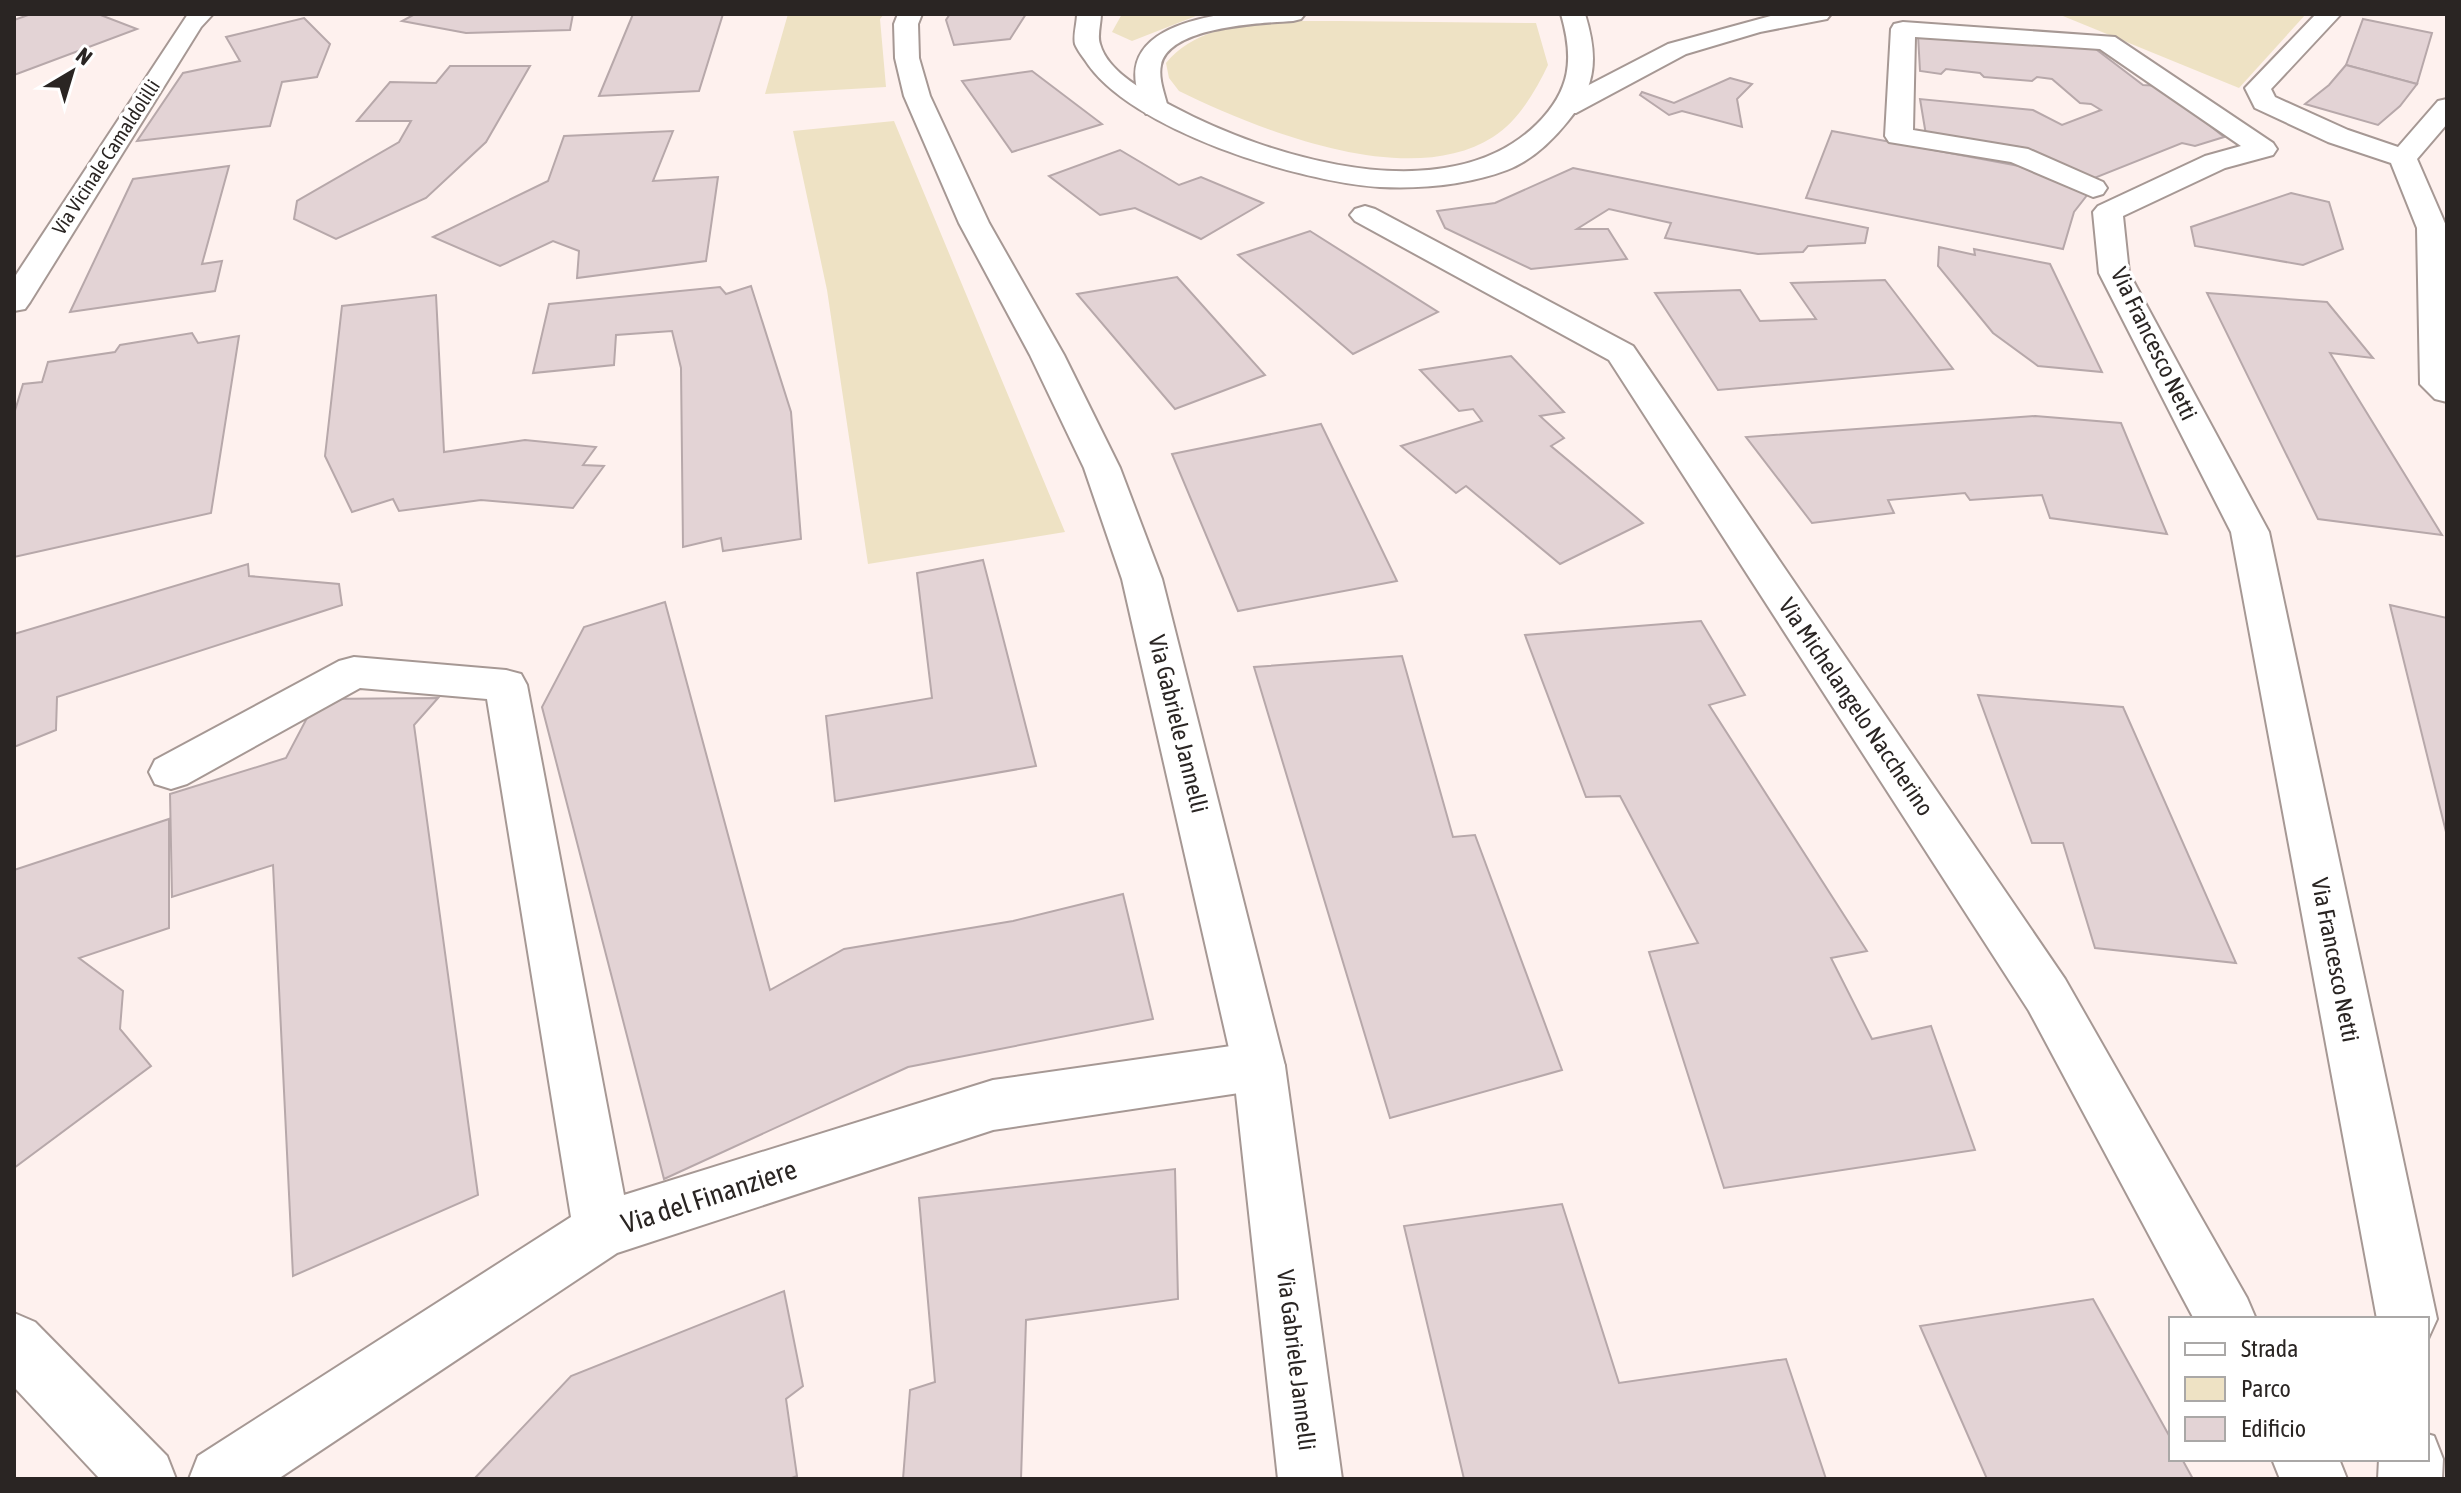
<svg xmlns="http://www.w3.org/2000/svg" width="2461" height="1493" font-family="'Asap Condensed',sans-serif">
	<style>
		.green { fill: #eee2c4 }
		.building { fill: #e3d3d5; stroke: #b7a8aa; stroke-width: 2 }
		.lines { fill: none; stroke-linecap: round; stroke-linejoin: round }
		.minor-casing { stroke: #a69894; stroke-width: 4 }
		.major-casing { stroke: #a69894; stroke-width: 4 }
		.highway-casing { stroke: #a69894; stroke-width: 4 }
		.minor { fill: #fff; fill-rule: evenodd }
		.major { fill: #fff; fill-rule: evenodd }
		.highway { fill: #fff; fill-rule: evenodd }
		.labels { text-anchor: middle; stroke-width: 7; stroke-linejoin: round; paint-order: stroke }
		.far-street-label { font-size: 20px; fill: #2a2523; stroke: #fff }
		.street-label { font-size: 24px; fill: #2a2523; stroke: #fff }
		.near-street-label { font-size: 28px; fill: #2a2523; stroke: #fff }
	</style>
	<rect width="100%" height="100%" fill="#fef1ee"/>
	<g class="green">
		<path d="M788,14H884L880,19L886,87L765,94Z"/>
		<path d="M1122,14H1201L1132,41L1112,32Z"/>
		<path d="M2058,14H2306L2239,88Z"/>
		<path d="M1339,21L1536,23L1548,65C1536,90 1518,122 1493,137C1409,191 1259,130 1179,91L1169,78L1166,63C1206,15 1282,22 1339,21Z"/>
		<path d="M894,121L1065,532L868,564L827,290L793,131Z"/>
	</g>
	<g class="building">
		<path d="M31,14H98L137,29L14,75V20Z"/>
		<path d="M415,14H573L570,30L466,33L402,21Z"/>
		<path d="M633,14H723L699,91L599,96Z"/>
		<path d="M950,14H1026L1010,39L954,45L946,20Z"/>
		<path d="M304,18L330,44L317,77L282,82L270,126L137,141L183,73L240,61L226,37Z"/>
		<path d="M2363,19L2432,33L2417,84L2346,65Z"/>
		<path d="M1918,35L2093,47L2143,85L2161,86L2224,137L2195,146L2182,143L2092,179L2019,147L1926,135L1920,99L2033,110L2062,125L2101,110L2091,104L2080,103L2052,79L2037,77L2032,81L1984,77L1980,73L1946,69L1941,74L1920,71Z"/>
		<path d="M2346,65L2417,84L2400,106L2378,125L2305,104L2329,85Z"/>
		<path d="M450,66H530L486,142L426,198L336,239L294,219L297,201L399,142L411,121H357L390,82L436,83Z"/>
		<path d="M1032,71L1102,124L1012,152L962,81Z"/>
		<path d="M1730,78L1752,84L1737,99L1742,127L1682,111L1669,115L1640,95L1642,92L1674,103Z"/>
		<path d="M673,131L653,181L718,177L706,261L577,278L579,251L553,241L500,266L433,237L548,181L564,136Z"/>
		<path d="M1832,131L2019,166L2088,194L2074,212L2063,249L1806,198Z"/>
		<path d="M1120,150L1179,185L1201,177L1263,203L1201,239L1135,208L1100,215L1049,176Z"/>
		<path d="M229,166L202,264L222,261L215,291L70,312L133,179Z"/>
		<path d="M1573,168L1868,228L1865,243L1808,246L1803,252L1758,254L1665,238L1671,223L1609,209L1577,229H1608L1627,259L1531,269L1445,228L1437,211L1495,203Z"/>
		<path d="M2291,193L2329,202L2343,249L2303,265L2195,246L2191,227Z"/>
		<path d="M1310,231L1438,312L1353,354L1238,255Z"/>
		<path d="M1939,247L1975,255L1974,249L2050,264L2102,372L2038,366L1993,333L1938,266Z"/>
		<path d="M1177,277L1265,375L1175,409L1077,294Z"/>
		<path d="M1885,280L1953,369L1718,390L1655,293L1740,290L1760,321L1816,319L1791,283Z"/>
		<path d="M751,286L791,412L801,539L723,551L721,538L683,547L681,368L672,331L616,335L614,365L533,373L549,304L720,287L726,294Z"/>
		<path d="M2207,293L2327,302L2373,358L2330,353L2442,535L2318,519Z"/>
		<path d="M436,295L444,452L525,440L596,447L583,465L604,466L573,508L481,500L399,511L393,499L352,512L325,456L342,306Z"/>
		<path d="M192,333L198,343L239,336L211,513L14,557V414L23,384L42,382L48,362L115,352L120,345Z"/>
		<path d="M1511,356L1564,412L1540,416L1564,438L1551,446L1643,523L1560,564L1466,486L1456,493L1401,446L1482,421L1473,409L1459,411L1420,370Z"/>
		<path d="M2035,416L2121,423L2167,534L2050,518L2042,495L1970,500L1965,493L1888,500L1894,513L1812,523L1746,437Z"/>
		<path d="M1321,424L1397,581L1238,611L1172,454Z"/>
		<path d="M983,560L1036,766L835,801L826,716L932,698L917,573Z"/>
		<path d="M248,564L249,576L339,584L342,605L57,697L56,730L14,747V634Z"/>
		<path d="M665,602L770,990L844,949L1013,921L1123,894L1153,1019L908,1067L664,1179L542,707L584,627Z"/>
		<path d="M2390,605L2447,618V836Z"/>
		<path d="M1701,621L1745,695L1709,705L1867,951L1831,958L1872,1039L1931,1026L1975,1150L1724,1188L1649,952L1698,943L1620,796L1586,797L1525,635Z"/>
		<path d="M1402,656L1453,837L1475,835L1562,1070L1390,1118L1254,667Z"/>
		<path d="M1978,695L2123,707L2236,963L2095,948L2063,843H2032Z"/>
		<path d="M438,698L414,725L478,1195L293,1276L273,865L172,897L170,794L286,758L317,699Z"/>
		<path d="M169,819V928L79,958L123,991L120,1029L151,1066L14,1168V870Z"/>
		<path d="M1175,1169L1178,1299L1026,1320L1021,1479H903L910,1390L935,1382L919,1198Z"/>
		<path d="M1562,1204L1619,1383L1786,1359L1826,1479H1464L1404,1226Z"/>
		<path d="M784,1291L803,1386L786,1399L797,1476L789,1479H474L571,1376Z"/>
		<path d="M2093,1299L2171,1439V1459H2182L2193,1479H1987L1920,1326Z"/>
	</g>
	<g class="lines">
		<g class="minor-casing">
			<g id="minor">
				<path d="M188,14H213L201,27L30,302L25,309L14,311V278Z"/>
				<path d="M2316,14H2341L2271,89L2275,97L2348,130L2398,147L2438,101L2447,99V124L2417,159L2447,228V402L2435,399L2420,384L2417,228L2391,163L2328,142L2255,108L2245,88Z"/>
				<path d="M1903,22L2115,37L2273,143L2277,149L2273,155L2225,168L2123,216L2129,273L2269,532L2437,1319L2427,1341V1319H2377L2231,532L2099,273L2093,212L2098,206L2205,156L2241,146L2100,49L1915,37L1913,130L2028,149L2103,182L2107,188L2103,194L2093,197L2011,162L1889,142L1885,136L1891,29L1894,24Z"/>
				<path d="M1365,206L1375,209L1633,346L2065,979L2247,1298L2256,1319H2194L2029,1011L1609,360L1355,221L1350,215L1355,209Z"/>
				<path d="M354,657L506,670L521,674L527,685L624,1195L993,1080L1259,1042L1278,1049L1285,1066L1278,1083L1259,1090L993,1130L617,1253L278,1479H189L198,1456L571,1217L487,699L360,688L187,784L171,789L155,784L149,772L155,760L339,661Z"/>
				<path d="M14,1313L35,1322L167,1456L176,1479H100L14,1387Z"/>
				<path d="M2427,1434L2434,1436L2443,1459L2442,1479H2378L2379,1459H2427Z"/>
				<path d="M2272,1459H2339L2347,1479H2280Z"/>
			</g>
		</g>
		<g class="major-casing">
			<g id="major">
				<path d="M898,14H922L918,24L919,58L930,96L989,223L1064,355L1120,468L1162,579L1285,1066L1342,1479H1278L1233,1066L1122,579L1084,468L1030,355L959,223L904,96L895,58L894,24Z"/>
				<path d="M1077,14H1101C1101,23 1097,36 1100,44C1108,73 1148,93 1172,106C1269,158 1447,213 1537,124C1571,90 1574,59 1561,14H1585C1598,56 1597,86 1568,121C1552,141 1531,161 1507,170C1467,185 1422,189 1380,187C1300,182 1129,130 1085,60C1082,56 1077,49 1075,44C1073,36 1077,23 1077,14Z"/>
			</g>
		</g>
		<g class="highway-casing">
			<g id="highway">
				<path d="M1225,14H1305L1301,19L1293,21C1263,23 1169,26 1161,65C1158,79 1165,95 1168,108L1164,114H1146C1140,105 1138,94 1136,84C1128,34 1188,20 1225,14Z"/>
				<path d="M1778,14H1831L1827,19L1760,32L1686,54L1576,113H1558L1554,107L1558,101L1668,44Z"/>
			</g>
		</g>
		<use href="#minor" class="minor"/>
		<use href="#major" class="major"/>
		<use href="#highway" class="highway"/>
	</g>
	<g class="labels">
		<g class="far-street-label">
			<text transform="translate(106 157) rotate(-57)" y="7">Via Vicinale Camaldolilli</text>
		</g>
		<g class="street-label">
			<text transform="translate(2154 344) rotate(64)" y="8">Via Francesco Netti</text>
			<text transform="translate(1856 707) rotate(56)" y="8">Via Michelangelo Naccherino</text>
			<text transform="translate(1178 724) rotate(76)" y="8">Via Gabriele Jannelli</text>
			<text transform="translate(2335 960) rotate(79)" y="8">Via Francesco Netti</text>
			<text transform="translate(1296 1360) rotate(83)" y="8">Via Gabriele Jannelli</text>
		</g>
		<g class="near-street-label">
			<text transform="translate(709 1196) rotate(-18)" y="10">Via del Finanziere</text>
		</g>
	</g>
	<rect width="2461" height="1493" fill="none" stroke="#2a2523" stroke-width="32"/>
	<rect x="2169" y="1317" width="260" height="144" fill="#ffffff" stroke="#aaa8a7" stroke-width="2"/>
	<rect x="2185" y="1343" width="40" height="12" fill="#ffffff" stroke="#aaa8a7" stroke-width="2"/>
	<text x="2241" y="1357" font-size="24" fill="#2a2523">Strada</text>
	<rect x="2185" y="1377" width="40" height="24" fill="#eee2c4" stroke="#aaa8a7" stroke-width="2"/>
	<text x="2241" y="1397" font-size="24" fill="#2a2523">Parco</text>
	<rect x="2185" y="1417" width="40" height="24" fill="#e3d3d5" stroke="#aaa8a7" stroke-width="2"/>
	<text x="2241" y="1437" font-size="24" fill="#2a2523">Edificio</text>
	<g transform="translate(72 72) rotate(38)" stroke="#ffffff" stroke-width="6" paint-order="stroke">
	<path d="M0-6L14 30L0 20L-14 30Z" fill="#2a2523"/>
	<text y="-12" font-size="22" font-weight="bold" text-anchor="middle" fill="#2a2523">N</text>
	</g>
</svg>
